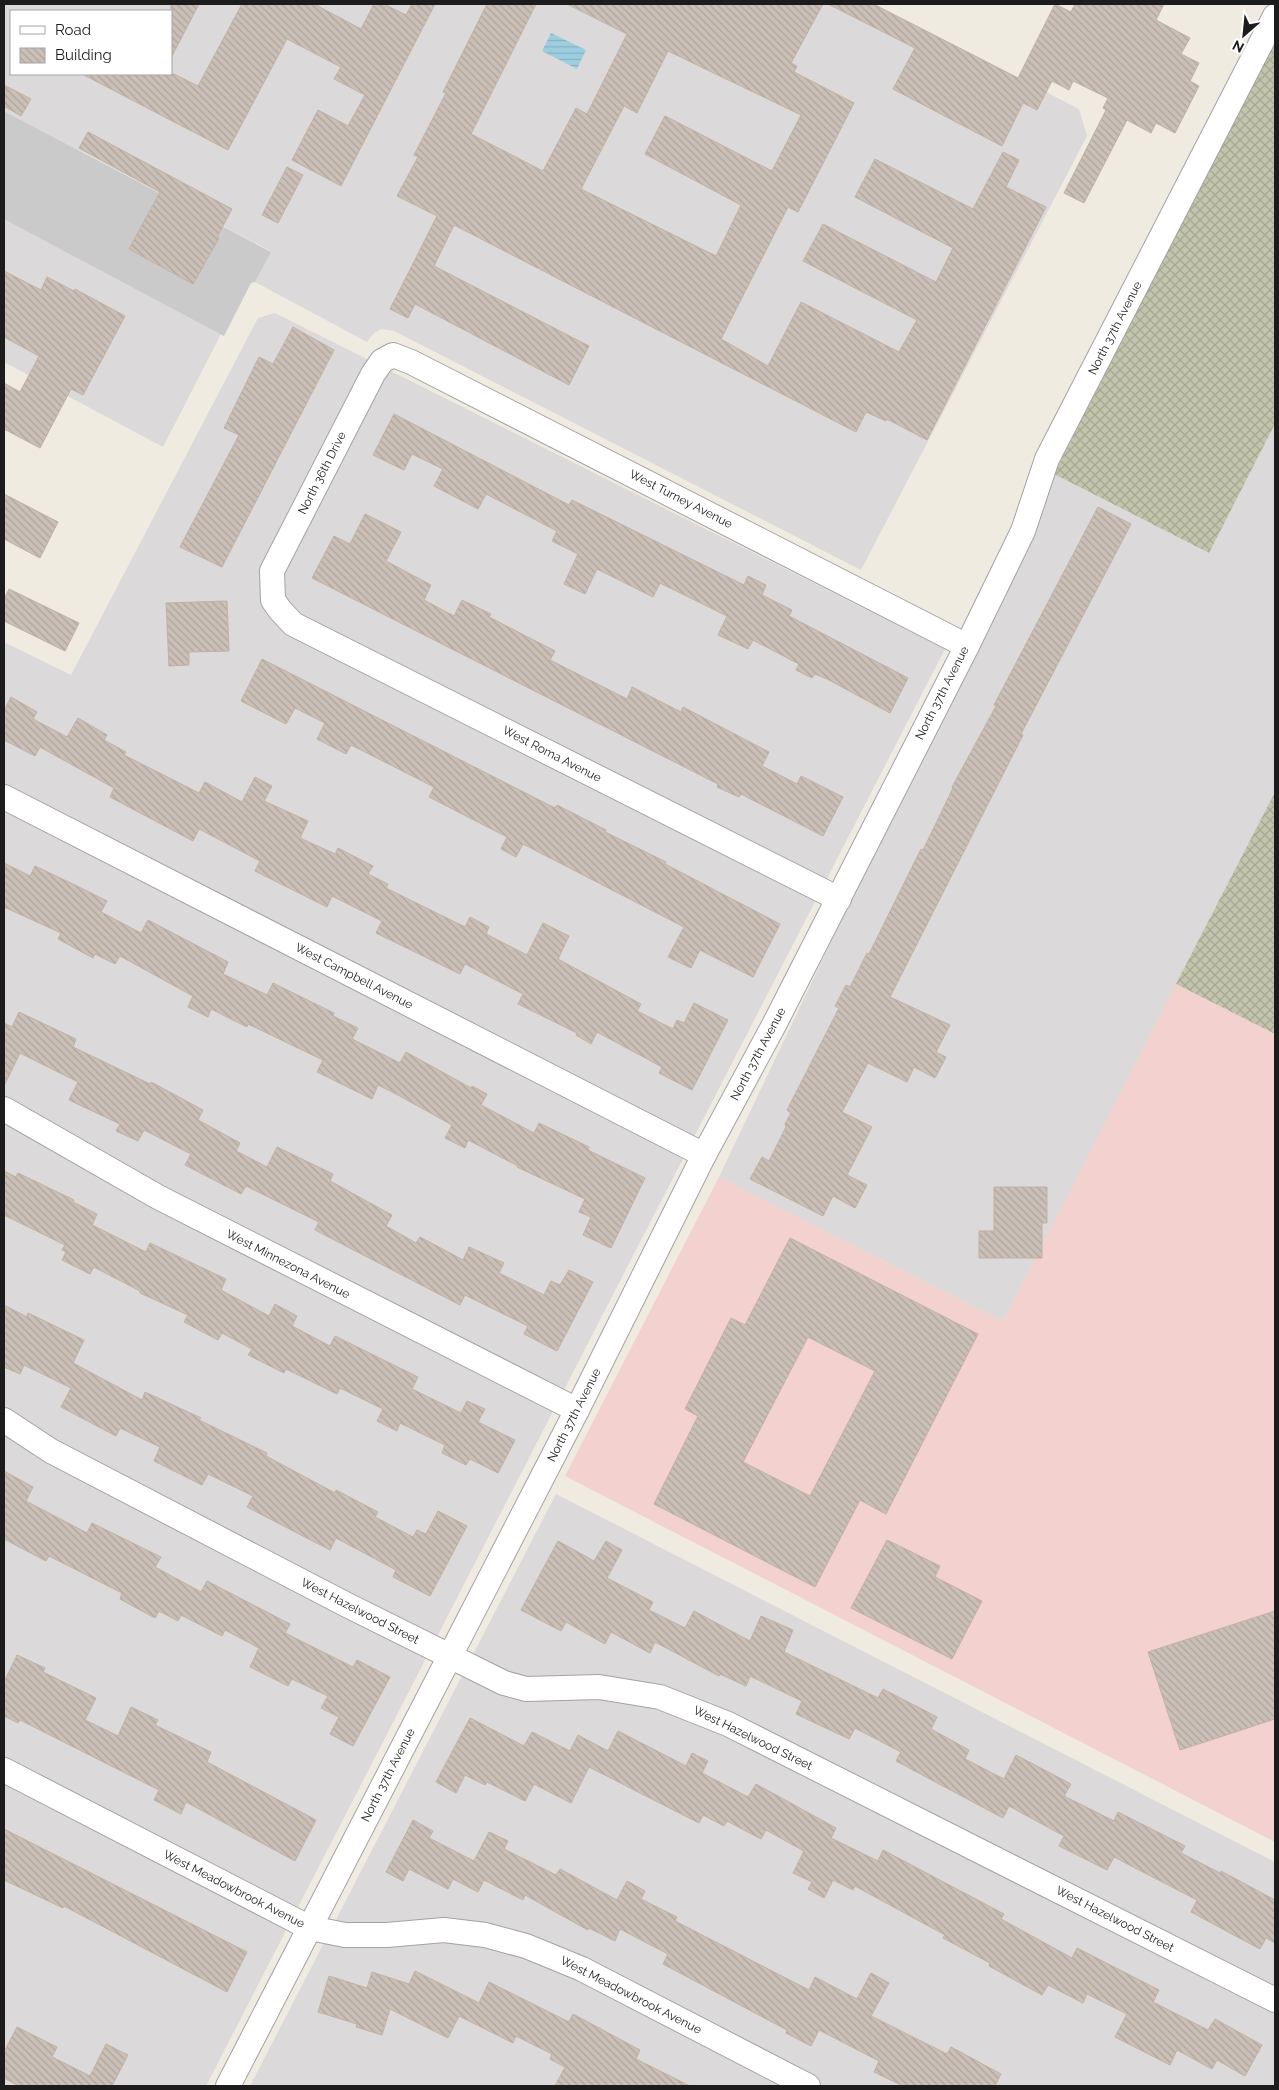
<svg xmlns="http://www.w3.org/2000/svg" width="1279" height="2090" font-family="Raleway,sans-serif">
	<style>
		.residential { fill: #dbd9d9; fill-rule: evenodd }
		.commercial { fill: #f2d1ce }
		.religious { fill: #cacaca }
		.construction { fill: url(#construction-cross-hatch) }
		.water { fill: url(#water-rules) }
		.building { fill: url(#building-back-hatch); stroke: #c1b1a2; fill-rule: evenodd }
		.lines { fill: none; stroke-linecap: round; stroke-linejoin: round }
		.minor-casing { stroke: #a3a3a3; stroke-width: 26 }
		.minor { stroke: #fff; stroke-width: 24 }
		.labels { text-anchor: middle; stroke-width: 4.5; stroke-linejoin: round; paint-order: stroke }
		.street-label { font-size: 12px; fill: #1c1c1c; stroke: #fff }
	</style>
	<defs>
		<pattern id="construction-cross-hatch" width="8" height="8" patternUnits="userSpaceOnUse" patternTransform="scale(1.25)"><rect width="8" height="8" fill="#c3c4ac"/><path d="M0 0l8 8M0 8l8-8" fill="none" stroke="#a7a893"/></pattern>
		<pattern id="water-rules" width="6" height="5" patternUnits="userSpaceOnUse" patternTransform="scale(1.25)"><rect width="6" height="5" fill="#9dcee0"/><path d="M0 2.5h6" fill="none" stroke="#87b0c0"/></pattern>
		<pattern id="building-back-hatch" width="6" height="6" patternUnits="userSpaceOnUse" patternTransform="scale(1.25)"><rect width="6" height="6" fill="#cbc0b7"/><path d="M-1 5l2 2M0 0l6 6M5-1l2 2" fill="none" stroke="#aea49d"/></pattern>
	</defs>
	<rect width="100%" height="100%" fill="#efebe1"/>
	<g class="residential">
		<path d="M4,4H875L1079,109L1087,136L861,570L394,331L381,329L374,333L367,342L255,282L271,251L4,111ZM11,11H171V74H11Z"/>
		<path d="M4,217L221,334L163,447L4,362Z"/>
		<path d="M275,313L945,649L206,2086H4V642L71,675L258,318Z"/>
		<path d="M1275,424V792L1004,1320L998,1319L719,1177L1054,474L1209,553Z"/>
		<path d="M556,1494L1275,1862V2086H250Z"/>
	</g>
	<path class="commercial" d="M1176,984L1275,1034V1842L565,1476L719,1177L998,1319L1004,1320Z"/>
	<path class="religious" d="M4,111L271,252L255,282L251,283L224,336L4,219Z"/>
	<g class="construction">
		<path d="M1275,38V424L1209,553L1054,474Z"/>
		<path d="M1275,792V1034L1176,984Z"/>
	</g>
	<path class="water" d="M551,33L586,50L577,69L542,51Z"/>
	<g class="building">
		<path d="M171,4H199L171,58Z"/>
		<path d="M242,4H314L361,29L374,4H384L406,15L412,4H435L341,186L292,160L318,110L348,126L365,95L334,79L341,67L287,39L228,150L82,74H174L198,86Z"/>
		<path d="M487,4H536L471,134L543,171L576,108L587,114L627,34L567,4H823L791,63L797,66L794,72L854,103L798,212L788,207L721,339L768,366L801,302L899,352L917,320L803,261L823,224L936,282L953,248L855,197L875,159L973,209L1003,152L1019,160L1006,187L1046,207L927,440L887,419L886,421L866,412L856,432L454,225L434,266L589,346L569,385L415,304L408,318L390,309L437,216L397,196L418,157L414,155L446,93L443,92ZM668,51L801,115L772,171L665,116L645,154L741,205L716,256L581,189L624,106L637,113Z"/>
		<path d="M828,4H873L1018,78L1055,4L1071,12L1075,4H1164L1156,20L1190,38L1181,54L1199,63L1190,81L1199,86L1175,133L1156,123L1151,133L1127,120L1084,203L1064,193L1106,110L1103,108L1108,98L1073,81L1069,90L1052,81L1037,110L1023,103L1002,146L893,89L915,48Z"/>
		<path d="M4,85L31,99L21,116L4,106Z"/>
		<path d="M88,132L232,209L217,237L219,238L193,284L129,249L160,192L79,148Z"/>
		<path d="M287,167L303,175L278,223L262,215Z"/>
		<path d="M4,271L41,290L47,277L74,291L75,289L125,316L83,395L71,389L40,448L4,429V383L20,392L39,356L4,337Z"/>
		<path d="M293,327L334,350L222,567L180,547L239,435L224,428L259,357L273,364Z"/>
		<path d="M394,414L569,505L572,500L744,585L748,576L766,585L762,595L792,610L789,616L908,678L890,713L827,679L815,674L812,678L796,670L799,664L753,640L748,649L718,635L727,616L660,583L653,597L597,569L585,594L564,584L578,554L552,541L557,531L486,494L478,509L434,486L443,469L412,454L404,470L373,455Z"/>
		<path d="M4,494L58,522L40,558L4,539Z"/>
		<path d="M1098,507L1131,524L1021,734L1023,735L890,997L950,1025L936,1052L946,1057L935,1078L914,1067L907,1082L868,1063L842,1112L872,1127L847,1175L867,1185L855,1208L833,1196L823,1216L750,1179L762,1157L769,1161L786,1127L785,1124L791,1113L787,1110L839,1008L835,1006L846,985L850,987L867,953L869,954L921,849L923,850L940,815L953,788L952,787L996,706L994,705Z"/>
		<path d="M365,514L401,532L386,561L431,585L424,600L454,616L462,600L491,614L489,617L555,651L550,660L627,699L632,687L681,712L683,707L769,752L762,766L797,784L801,776L843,797L823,836L741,794L739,797L717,787L718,784L312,578L334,536L350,544Z"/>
		<path d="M9,589L79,623L65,651L4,621V599Z"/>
		<path d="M227,601L229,651L189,652V665L169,666L166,603Z"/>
		<path d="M262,659L555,808L557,805L606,830L605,832L666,862L665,864L780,924L753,977L700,950L691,968L668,957L684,927L523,844L516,857L501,849L507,837L429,797L434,787L351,745L346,754L317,739L325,723L295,708L286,724L241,701Z"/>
		<path d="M11,697L37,712L33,719L67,737L78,718L107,735L104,740L126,752L124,755L199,793L205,782L242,802L255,777L272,786L264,801L308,821L300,838L335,854L338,848L373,866L368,874L388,884L386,888L465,927L470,917L489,927L486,934L527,955L543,923L569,936L558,959L641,1004L637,1011L673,1029L677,1020L684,1023L694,1003L728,1020L692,1090L659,1073L662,1067L597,1032L591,1044L576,1035L577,1033L518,1004L523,994L465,964L460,974L376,933L382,921L332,896L327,907L255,871L260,861L199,829L193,841L110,797L114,788L40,747L35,756L4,740V711Z"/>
		<path d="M4,863L30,876L35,866L77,886L107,901L101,912L141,933L148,920L228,962L223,974L267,995L273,983L334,1013L333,1016L358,1028L352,1039L400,1063L406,1052L471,1088L472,1086L487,1094L481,1105L534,1133L539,1123L589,1147L588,1150L645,1178L611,1248L583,1235L591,1217L579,1212L585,1199L517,1167L518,1166L468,1140L465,1148L445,1138L452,1125L398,1095L378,1085L372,1099L317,1072L323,1060L248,1024L247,1027L211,1009L208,1017L188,1007L193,996L120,956L115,964L95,954L93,958L58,939L61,933L4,907Z"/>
		<path d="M19,1012L76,1039L73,1047L150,1084L151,1082L203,1110L198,1120L240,1143L236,1151L267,1167L277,1147L333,1174L330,1181L392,1215L386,1226L416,1243L420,1237L463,1260L469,1247L504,1263L499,1273L544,1295L551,1281L560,1285L569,1270L593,1282L557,1351L524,1334L528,1326L465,1295L460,1305L315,1230L319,1222L246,1186L241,1194L185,1165L191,1154L144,1130L138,1141L116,1131L120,1124L69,1100L78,1082L20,1053L4,1086V1023L12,1027Z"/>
		<path d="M4,1171L16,1177L18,1173L74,1200L73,1202L97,1214L92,1225L146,1252L150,1243L226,1279L221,1290L269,1316L275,1304L297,1316L292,1326L330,1346L335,1336L418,1377L412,1389L461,1413L467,1401L485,1409L478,1422L515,1440L498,1473L470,1459L466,1465L442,1453L445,1445L400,1423L397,1431L377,1421L383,1409L340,1388L337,1394L286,1369L284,1373L248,1355L252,1349L222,1333L218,1340L184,1322L188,1315L140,1293V1291L94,1267L90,1274L62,1260L66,1252L62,1250L65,1245L4,1215Z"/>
		<path d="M994,1187H1047V1223H1042V1258H979V1231H994Z"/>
		<path d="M790,1238L978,1334L886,1514L860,1500L815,1587L654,1504L698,1416L685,1409L731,1318L745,1325ZM808,1337L875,1371L810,1496L743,1462Z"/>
		<path d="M4,1305L27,1317L28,1313L84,1340L73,1363L142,1400L145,1392L201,1418L199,1420L267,1453L266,1456L335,1493L336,1490L378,1512L375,1517L413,1537L417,1530L426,1534L438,1511L467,1526L430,1596L393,1577L396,1570L336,1538L330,1550L247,1507L253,1496L208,1474L202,1485L154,1461L160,1447L120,1428L116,1436L61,1407L71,1388L24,1365L20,1374L4,1367Z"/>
		<path d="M4,1471L33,1487L26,1501L87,1533L92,1523L161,1557L155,1567L201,1592L207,1581L290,1624L285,1633L353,1667L357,1660L390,1677L353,1746L330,1734L339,1717L321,1708L328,1696L292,1679L288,1686L250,1667L259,1648L225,1630L222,1636L181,1615L178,1621L159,1611L155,1618L120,1599L122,1593L49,1556L46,1561L4,1539Z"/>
		<path d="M887,1540L940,1566L935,1577L982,1601L952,1659L851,1608Z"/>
		<path d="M558,1541L594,1561L606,1541L622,1550L607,1578L653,1602L649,1610L685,1628L694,1611L750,1641L761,1616L793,1630L784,1652L878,1698L883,1689L937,1717L931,1729L969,1750L965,1759L1004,1779L1016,1755L1071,1784L1064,1796L1114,1821L1118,1812L1185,1846L1181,1853L1220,1873L1221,1871L1275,1900V1943L1266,1938L1260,1949L1243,1940L1191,1912L1197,1900L1114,1857L1107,1870L1059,1846L1064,1836L1009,1806L1003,1818L896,1761L901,1752L855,1728L849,1739L796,1714L802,1701L750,1676L746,1686L720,1674L719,1676L655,1642L650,1653L611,1632L605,1644L566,1622L561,1631L521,1610Z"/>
		<path d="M1275,1611V1719L1180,1750L1148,1652Z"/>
		<path d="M17,1655L45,1668L43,1672L96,1698L85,1720L118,1736L131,1707L158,1720L155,1725L211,1752L207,1762L316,1820L295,1861L186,1802L181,1814L154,1800L159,1790L20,1720L18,1723L4,1716V1682Z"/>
		<path d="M470,1718L524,1746L532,1732L570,1751L578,1735L608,1751L618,1731L686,1766L692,1753L708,1761L702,1773L748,1797L756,1784L836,1828L831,1838L878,1861L883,1850L1004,1914L1001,1919L1072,1958L1077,1948L1159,1990L1153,2002L1208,2030L1215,2019L1262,2045L1245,2076L1217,2060L1212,2069L1177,2050L1170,2065L1115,2037L1127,2014L1087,1994L1083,2003L1048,1985L1042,1995L989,1966L990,1963L943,1938L945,1935L855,1886L853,1890L833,1880L824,1898L808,1889L812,1882L793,1873L804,1851L766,1830L761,1839L727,1821L724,1826L703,1815L699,1823L589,1767L571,1803L534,1784L525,1801L487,1782L485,1785L465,1775L456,1793L436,1782Z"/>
		<path d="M413,1820L433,1831L429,1838L474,1861L489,1832L508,1841L504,1849L556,1875L560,1869L617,1900L627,1881L645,1891L641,1899L677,1917L675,1921L809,1990L815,1977L857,1999L871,1973L889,1983L871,2016L947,2054L951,2047L1001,2074L995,2086H903L874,2072L879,2061L819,2030L811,2046L786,2033L787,2030L663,1964L668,1954L620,1929L615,1941L589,1928L588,1930L525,1895L523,1900L484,1880L478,1892L453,1879L448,1889L409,1869L403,1881L386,1872Z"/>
		<path d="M4,1829L247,1952L227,1992L64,1906L63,1908L4,1880Z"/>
		<path d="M415,1971L479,2003L489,1982L569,2022L573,2014L640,2050L636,2059L690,2086H555L565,2067L550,2059L552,2054L516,2036L513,2043L459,2016L448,2038L390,2009L382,2035L356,2027L357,2024L318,2012L329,1976L367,1988L372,1972L409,1984Z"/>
		<path d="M17,2027L57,2047L52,2057L90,2076L106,2044L128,2055L112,2086H19L4,2078V2052Z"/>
	</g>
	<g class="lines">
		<g class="minor-casing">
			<g id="minor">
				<path d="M4,797L704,1155"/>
				<path d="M839,899L293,624L280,610L273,600L272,571L373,374L382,361L393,355L411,362L967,646"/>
				<path d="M4,1109L158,1197L577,1410"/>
				<path d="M4,1420L51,1451L347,1605L504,1683L526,1689L599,1687L660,1697L728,1724L1275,2000"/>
				<path d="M4,1770L310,1928L345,1935H387L444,1930L485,1935L526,1946L582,1969L808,2086"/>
				<path d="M228,2086L577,1410L704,1155L775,1023L967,646L1023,531L1047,459L1275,16"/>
			</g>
		</g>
		<use href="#minor" class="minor"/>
	</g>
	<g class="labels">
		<g class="street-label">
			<text transform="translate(1115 328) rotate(-63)" y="4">North 37th Avenue</text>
			<text transform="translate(322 473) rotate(-63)" y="4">North 36th Drive</text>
			<text transform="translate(681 499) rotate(27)" y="4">West Turney Avenue</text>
			<text transform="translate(942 693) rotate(-63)" y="4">North 37th Avenue</text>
			<text transform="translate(552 754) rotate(27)" y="4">West Roma Avenue</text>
			<text transform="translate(354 976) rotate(27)" y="4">West Campbell Avenue</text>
			<text transform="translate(758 1054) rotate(-62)" y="4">North 37th Avenue</text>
			<text transform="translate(288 1264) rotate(27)" y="4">West Minnezona Avenue</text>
			<text transform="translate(574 1415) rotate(-63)" y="4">North 37th Avenue</text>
			<text transform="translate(360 1611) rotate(27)" y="4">West Hazelwood Street</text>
			<text transform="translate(753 1738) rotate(26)" y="4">West Hazelwood Street</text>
			<text transform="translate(388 1775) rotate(-63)" y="4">North 37th Avenue</text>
			<text transform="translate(234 1889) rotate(27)" y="4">West Meadowbrook Avenue</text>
			<text transform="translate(1115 1919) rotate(27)" y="4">West Hazelwood Street</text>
			<text transform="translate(631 1995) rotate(27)" y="4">West Meadowbrook Avenue</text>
		</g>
	</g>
	<rect width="1279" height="2090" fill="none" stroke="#1c1c1c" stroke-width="10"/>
	<rect x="10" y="10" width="162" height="65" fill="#ffffff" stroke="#a4a4a4"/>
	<rect x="20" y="26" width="25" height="8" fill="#ffffff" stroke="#a4a4a4"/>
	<text x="55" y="35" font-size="15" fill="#1c1c1c">Road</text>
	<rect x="20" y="48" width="25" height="15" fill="url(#building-back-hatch)" stroke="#a4a4a4"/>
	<text x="55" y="60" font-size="15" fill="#1c1c1c">Building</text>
	<g transform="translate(1244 35) rotate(207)" stroke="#ffffff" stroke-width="4" paint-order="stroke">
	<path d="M0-4L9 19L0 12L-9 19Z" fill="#1c1c1c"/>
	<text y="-8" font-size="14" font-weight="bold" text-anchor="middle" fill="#1c1c1c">N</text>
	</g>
</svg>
